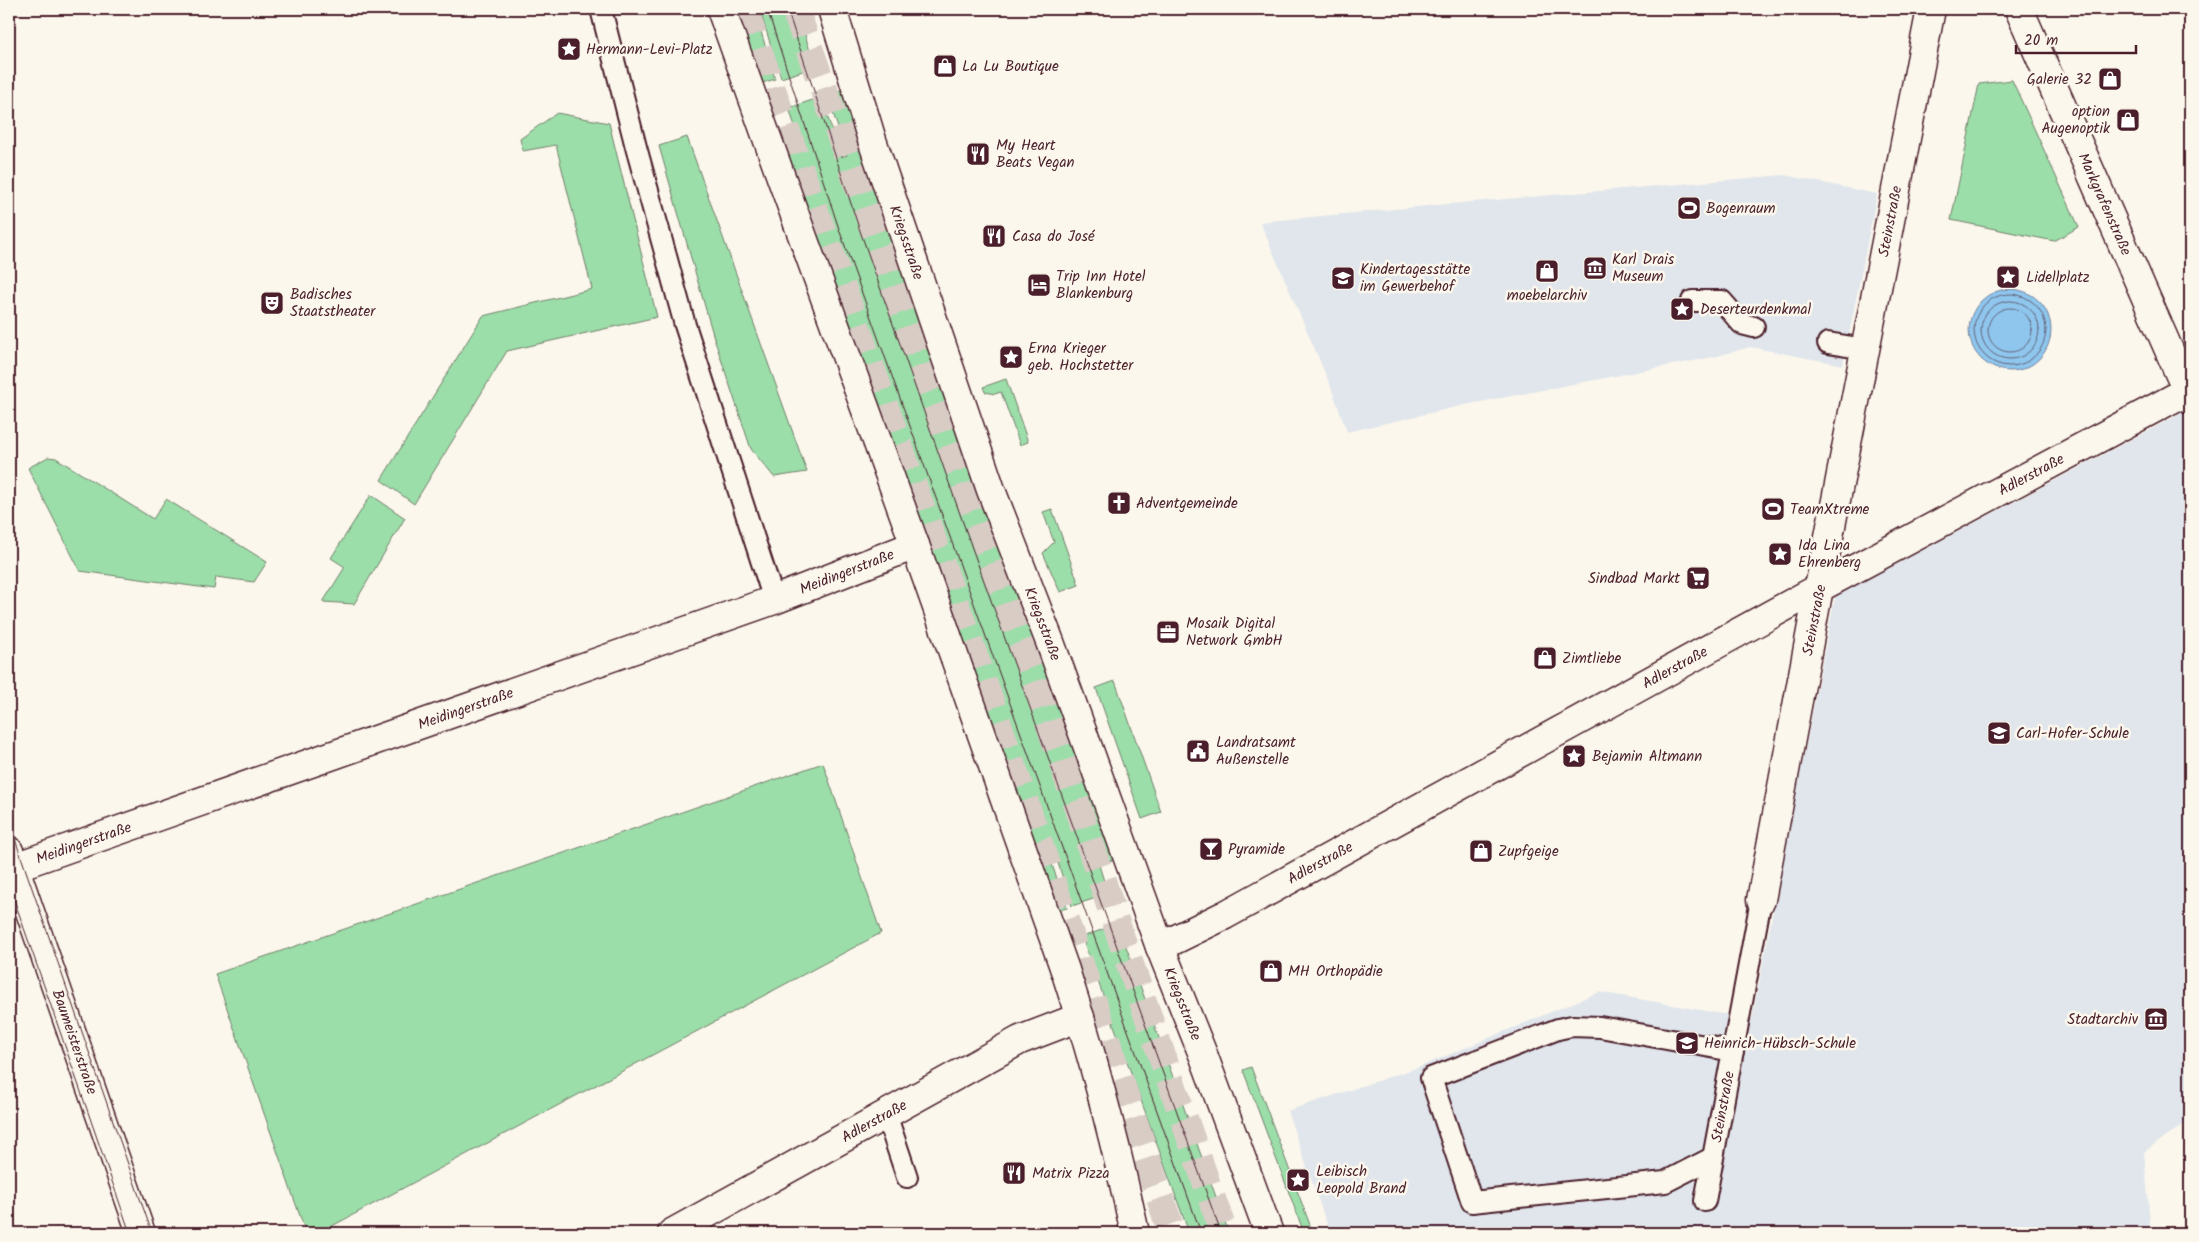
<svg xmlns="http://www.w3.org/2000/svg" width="2199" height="1242" font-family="Kalam,sans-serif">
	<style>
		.built { fill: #e1e6ec }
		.green { fill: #9bdea9; stroke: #727e6a }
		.water { fill: #8ec6ed; stroke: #73839f }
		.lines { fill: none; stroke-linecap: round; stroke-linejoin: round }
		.shore { stroke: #656279; stroke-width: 1 }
		.primary-tunnel { stroke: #d8ccc5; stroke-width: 28; stroke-dasharray: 28 14; stroke-linecap: butt }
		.service-casing { stroke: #4a1f2b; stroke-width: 24 }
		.pedestrian-casing { stroke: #4a1f2b; stroke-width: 31 }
		.minor-casing { stroke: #4a1f2b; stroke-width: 31 }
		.tertiary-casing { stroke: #4a1f2b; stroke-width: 31 }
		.secondary-casing { stroke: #4a1f2b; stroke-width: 31 }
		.service { stroke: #fbf7ec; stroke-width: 20 }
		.pedestrian { stroke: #fbf7ec; stroke-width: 28 }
		.minor { stroke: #fbf7ec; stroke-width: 28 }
		.tertiary { stroke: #fbf7ec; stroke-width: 28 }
		.secondary { stroke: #fbf7ec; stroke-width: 28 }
		.tram { stroke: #4a1f2b; stroke-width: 1 }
		.labels { text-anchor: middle; stroke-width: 5; stroke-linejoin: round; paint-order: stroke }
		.poi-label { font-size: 15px; fill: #4a1f2b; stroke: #fbf7ec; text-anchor: start }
		.street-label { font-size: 15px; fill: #4a1f2b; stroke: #fbf7ec }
	</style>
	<rect width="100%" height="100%" fill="#fbf7ec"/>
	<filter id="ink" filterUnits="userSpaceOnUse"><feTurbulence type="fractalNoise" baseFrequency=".02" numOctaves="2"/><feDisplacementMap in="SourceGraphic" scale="10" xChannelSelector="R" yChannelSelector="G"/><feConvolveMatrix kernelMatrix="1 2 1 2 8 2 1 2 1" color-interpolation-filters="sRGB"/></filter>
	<g filter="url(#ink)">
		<g class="built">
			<path d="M1784,175L1877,194L1843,365L1750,347L1714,357L1465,405L1347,432L1331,387L1260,222L1437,205Z"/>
			<path d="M2185,411L2190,425V1120L2144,1152L2151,1233H1330L1287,1111L1419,1067L1599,992L1752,1019L1835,597Z"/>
		</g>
		<g class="green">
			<path d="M731,9H797L815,67L781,78L762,17L757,18L775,79L756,85Z"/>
			<path d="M2012,80L2079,227L2054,241L1951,220L1979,84Z"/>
			<path d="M844,89L1115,859L1099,865L1108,894L1072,906L1052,845L1046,847L1067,908L1056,911L779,143L798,136L789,108L821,97L841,157L847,155L827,95Z"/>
			<path d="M557,113L609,123L657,317L507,351L414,504L381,480L483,316L592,289L556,145L523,151L520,139Z"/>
			<path d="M687,137L807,472L774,477L751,449L714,338L659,146Z"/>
			<path d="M1006,379L1028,442L1020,445L1001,392L995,394L985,392L983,387Z"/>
			<path d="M48,457L56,458L153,519L166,499L267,562L254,582L216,577L214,589L80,571L28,468Z"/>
			<path d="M371,495L405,518L354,604L323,602L345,567L331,558Z"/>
			<path d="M1052,509L1079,585L1060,592L1043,553L1054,542L1043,512Z"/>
			<path d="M1115,681L1161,812L1142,819L1096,688Z"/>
			<path d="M823,763L881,933L319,1233H306L215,974Z"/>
			<path d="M1118,924L1229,1233H1189L1082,937Z"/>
			<path d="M1251,1067L1313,1233H1304L1243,1070Z"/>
		</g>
		<circle class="water" cx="2010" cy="330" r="41"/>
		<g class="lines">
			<g class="shore">
				<circle cx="2010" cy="330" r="36"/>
				<circle cx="2010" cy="330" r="29"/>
				<circle cx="2010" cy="330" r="22"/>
			</g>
			<g class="primary-tunnel">
				<path d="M744,9L792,147L988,695L1172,1233"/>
				<path d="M795,9L1035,680L1127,956L1224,1233"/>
			</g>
			<g class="service-casing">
				<g id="service">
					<path d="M601,9L636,147L685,325L774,600"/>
					<path d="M1692,301H1722L1742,324L1754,327"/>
					<path d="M1828,343L1865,349"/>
					<path d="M886,1114L907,1177"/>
					<path d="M1712,1158L1665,1182L1472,1202L1431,1078L1558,1029L1572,1026L1600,1027L1733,1051"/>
					<path id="s1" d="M1705,1201L1761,900"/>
				</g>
			</g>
			<g class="pedestrian-casing">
				<g id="pedestrian">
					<path id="s2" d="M1761,900L1819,588L2187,391L2019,9"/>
				</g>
			</g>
			<g class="minor-casing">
				<g id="minor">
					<path d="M2190,389L2187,391L2190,400"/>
					<path id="s3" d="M9,869L774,600L915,545"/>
					<path id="s4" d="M1160,947L1225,915L1819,588L1931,9"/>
					<path id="s5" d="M672,1233L1020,1040L1080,1017"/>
				</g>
			</g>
			<g class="tertiary-casing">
				<g id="tertiary">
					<path id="s6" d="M9,851L141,1233"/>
				</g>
			</g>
			<g class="secondary-casing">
				<g id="secondary">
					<path d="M721,9L781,177L915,545L1065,970C1093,1056 1116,1145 1135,1233"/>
					<path id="s7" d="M832,9L872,140L991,490L1050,642L1160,947L1204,1057L1269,1233"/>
				</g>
			</g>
			<use href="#service" class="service"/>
			<use href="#pedestrian" class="pedestrian"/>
			<use href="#minor" class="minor"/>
			<use href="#tertiary" class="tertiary"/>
			<use href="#secondary" class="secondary"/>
			<g class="tram">
				<path d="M767,9L840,232L1201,1233"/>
				<path d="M787,9L858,225L972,548L1221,1233"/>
				<path d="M9,822L152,1233"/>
				<path d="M9,885L130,1233"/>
			</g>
		</g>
	</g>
	<defs>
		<g id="sight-square" transform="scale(1.25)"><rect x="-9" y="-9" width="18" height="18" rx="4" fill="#4a1f2b" stroke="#fbf7ec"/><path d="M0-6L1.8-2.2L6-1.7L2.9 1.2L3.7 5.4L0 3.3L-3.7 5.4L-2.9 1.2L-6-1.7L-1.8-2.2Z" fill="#fff"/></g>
		<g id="shop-square" transform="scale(1.25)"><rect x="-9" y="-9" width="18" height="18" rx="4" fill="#4a1f2b" stroke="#fbf7ec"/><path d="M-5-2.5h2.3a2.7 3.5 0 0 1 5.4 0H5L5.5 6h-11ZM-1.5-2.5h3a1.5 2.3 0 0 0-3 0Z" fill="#fff"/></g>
		<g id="restaurant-square" transform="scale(1.25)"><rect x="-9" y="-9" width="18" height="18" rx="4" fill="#4a1f2b" stroke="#fbf7ec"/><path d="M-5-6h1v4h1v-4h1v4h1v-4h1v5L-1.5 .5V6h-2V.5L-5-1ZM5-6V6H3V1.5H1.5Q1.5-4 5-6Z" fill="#fff"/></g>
		<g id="stadium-square" transform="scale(1.25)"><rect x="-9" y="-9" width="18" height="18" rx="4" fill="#4a1f2b" stroke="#fbf7ec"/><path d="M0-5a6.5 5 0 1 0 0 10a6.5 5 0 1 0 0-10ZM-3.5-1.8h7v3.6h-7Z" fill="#fff"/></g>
		<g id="museum-square" transform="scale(1.25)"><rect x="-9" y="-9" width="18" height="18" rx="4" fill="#4a1f2b" stroke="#fbf7ec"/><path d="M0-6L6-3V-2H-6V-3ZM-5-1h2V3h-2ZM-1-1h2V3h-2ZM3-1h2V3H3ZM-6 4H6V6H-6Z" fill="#fff"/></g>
		<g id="school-square" transform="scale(1.25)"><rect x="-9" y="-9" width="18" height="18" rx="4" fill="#4a1f2b" stroke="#fbf7ec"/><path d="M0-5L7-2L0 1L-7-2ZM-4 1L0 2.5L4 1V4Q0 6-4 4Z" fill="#fff"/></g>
		<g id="hotel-square" transform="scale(1.25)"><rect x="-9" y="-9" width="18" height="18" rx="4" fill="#4a1f2b" stroke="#fbf7ec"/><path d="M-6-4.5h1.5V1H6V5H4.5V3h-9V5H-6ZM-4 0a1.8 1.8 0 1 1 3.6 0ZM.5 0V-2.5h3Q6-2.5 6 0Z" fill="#fff"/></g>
		<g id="theatre-square" transform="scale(1.25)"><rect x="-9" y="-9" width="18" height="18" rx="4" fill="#4a1f2b" stroke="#fbf7ec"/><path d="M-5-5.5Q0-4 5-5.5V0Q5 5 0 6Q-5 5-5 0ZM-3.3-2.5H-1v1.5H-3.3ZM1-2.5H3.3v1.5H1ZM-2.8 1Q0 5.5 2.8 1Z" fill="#fff"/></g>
		<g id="church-square" transform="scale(1.25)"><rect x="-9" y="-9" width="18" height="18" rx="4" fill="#4a1f2b" stroke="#fbf7ec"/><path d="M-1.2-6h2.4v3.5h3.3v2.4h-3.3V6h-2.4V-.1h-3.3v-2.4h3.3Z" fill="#fff"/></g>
		<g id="supermarket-square" transform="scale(1.25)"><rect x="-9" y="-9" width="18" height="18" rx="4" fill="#4a1f2b" stroke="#fbf7ec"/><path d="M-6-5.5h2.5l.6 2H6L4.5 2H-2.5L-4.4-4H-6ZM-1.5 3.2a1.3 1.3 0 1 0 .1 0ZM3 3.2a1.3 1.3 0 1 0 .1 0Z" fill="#fff"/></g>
		<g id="office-square" transform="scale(1.25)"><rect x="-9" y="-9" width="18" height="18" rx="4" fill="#4a1f2b" stroke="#fbf7ec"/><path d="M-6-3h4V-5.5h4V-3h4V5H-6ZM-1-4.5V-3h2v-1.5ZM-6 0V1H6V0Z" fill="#fff"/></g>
		<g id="civic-square" transform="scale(1.25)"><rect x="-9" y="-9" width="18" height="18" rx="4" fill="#4a1f2b" stroke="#fbf7ec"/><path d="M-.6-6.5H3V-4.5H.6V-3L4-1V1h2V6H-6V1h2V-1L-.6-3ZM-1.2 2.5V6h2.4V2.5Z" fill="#fff"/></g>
		<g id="bar-square" transform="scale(1.25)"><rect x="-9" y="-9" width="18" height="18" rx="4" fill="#4a1f2b" stroke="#fbf7ec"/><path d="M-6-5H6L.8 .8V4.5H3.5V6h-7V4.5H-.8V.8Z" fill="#fff"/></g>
	</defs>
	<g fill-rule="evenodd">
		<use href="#sight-square" x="569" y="49"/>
		<use href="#shop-square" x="945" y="66"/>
		<use href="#shop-square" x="2110" y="79"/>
		<use href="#shop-square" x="2128" y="120"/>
		<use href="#restaurant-square" x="978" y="154"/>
		<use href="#stadium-square" x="1689" y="208"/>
		<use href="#restaurant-square" x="994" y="236"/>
		<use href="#museum-square" x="1595" y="268"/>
		<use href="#shop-square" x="1547" y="271"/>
		<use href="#sight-square" x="2008" y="277"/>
		<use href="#school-square" x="1343" y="278"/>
		<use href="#hotel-square" x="1039" y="285"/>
		<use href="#theatre-square" x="272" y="303"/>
		<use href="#sight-square" x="1682" y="309"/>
		<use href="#sight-square" x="1011" y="357"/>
		<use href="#church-square" x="1119" y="503"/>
		<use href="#stadium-square" x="1773" y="509"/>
		<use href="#sight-square" x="1780" y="554"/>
		<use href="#supermarket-square" x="1698" y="578"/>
		<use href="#office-square" x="1168" y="632"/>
		<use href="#shop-square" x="1545" y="658"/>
		<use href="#school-square" x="1999" y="733"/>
		<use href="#civic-square" x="1198" y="751"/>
		<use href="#sight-square" x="1574" y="756"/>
		<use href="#bar-square" x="1211" y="849"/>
		<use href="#shop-square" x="1481" y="851"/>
		<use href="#shop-square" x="1271" y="971"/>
		<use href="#museum-square" x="2156" y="1019"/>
		<use href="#school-square" x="1687" y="1043"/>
		<use href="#restaurant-square" x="1014" y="1173"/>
		<use href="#sight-square" x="1298" y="1180"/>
	</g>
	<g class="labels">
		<g class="poi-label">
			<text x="586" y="54">Hermann-Levi-Platz</text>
			<text x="962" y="71">La Lu Boutique</text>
			<text x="2092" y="84" text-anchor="end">Galerie 32</text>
			<text x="2110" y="116" text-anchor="end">option<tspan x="2110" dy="17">Augenoptik</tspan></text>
			<text x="996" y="150">My Heart<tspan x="996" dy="17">Beats Vegan</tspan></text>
			<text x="1706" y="213">Bogenraum</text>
			<text x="1012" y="241">Casa do José</text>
			<text x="1612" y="264">Karl Drais<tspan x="1612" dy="17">Museum</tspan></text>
			<text x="1360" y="274">Kindertagesstätte<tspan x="1360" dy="17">im Gewerbehof</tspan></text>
			<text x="1056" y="281">Trip Inn Hotel<tspan x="1056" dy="17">Blankenburg</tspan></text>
			<text x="2026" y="282">Lidellplatz</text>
			<text x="290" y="299">Badisches<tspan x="290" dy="17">Staatstheater</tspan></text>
			<text x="1547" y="300" text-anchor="middle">moebelarchiv</text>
			<text x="1700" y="314">Deserteurdenkmal</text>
			<text x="1028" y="353">Erna Krieger<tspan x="1028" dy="17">geb. Hochstetter</tspan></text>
			<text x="1136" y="508">Adventgemeinde</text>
			<text x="1790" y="514">TeamXtreme</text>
			<text x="1798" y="550">Ida Lina<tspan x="1798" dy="17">Ehrenberg</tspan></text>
			<text x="1680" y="583" text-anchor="end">Sindbad Markt</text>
			<text x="1186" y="628">Mosaik Digital<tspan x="1186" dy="17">Network GmbH</tspan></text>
			<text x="1562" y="663">Zimtliebe</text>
			<text x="2016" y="738">Carl-Hofer-Schule</text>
			<text x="1216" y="747">Landratsamt<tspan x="1216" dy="17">Außenstelle</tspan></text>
			<text x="1592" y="761">Bejamin Altmann</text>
			<text x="1228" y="854">Pyramide</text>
			<text x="1498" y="856">Zupfgeige</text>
			<text x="1288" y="976">MH Orthopädie</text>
			<text x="2138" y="1024" text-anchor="end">Stadtarchiv</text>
			<text x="1704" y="1048">Heinrich-Hübsch-Schule</text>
			<text x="1316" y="1176">Leibisch<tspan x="1316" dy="17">Leopold Brand</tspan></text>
			<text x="1032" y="1178">Matrix Pizza</text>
		</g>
		<g class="street-label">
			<text transform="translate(2105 204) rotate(66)" y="5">Markgrafenstraße</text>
			<text dy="5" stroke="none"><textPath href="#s4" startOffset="1124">Steinstraße</textPath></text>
			<text dy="5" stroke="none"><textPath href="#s7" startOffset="245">Kriegsstraße</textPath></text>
			<text dy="5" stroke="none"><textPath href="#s2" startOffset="558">Adlerstraße</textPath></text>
			<text dy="5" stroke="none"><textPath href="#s3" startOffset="889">Meidingerstraße</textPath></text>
			<text transform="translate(1814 620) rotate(-79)" y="5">Steinstraße</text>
			<text dy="5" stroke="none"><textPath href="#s7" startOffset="650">Kriegsstraße</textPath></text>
			<text dy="5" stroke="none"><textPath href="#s4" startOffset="586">Adlerstraße</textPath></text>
			<text dy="5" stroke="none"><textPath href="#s3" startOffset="484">Meidingerstraße</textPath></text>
			<text dy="5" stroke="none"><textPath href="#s3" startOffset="79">Meidingerstraße</textPath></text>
			<text dy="5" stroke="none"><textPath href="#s4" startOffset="181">Adlerstraße</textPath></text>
			<text dy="5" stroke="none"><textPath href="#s7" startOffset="1055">Kriegsstraße</textPath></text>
			<text dy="5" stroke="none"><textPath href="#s6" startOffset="202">Baumeisterstraße</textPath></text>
			<text dy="5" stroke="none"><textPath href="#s1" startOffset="96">Steinstraße</textPath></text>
			<text dy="5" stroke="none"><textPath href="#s5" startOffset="231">Adlerstraße</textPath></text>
		</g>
	</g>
	<rect width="2199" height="1242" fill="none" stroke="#fbf7ec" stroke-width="30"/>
	<rect x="15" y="15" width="2169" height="1212" fill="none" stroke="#4a1f2b" stroke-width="2" filter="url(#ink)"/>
	<path d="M2016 45v8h120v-8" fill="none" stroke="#4a1f2b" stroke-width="2.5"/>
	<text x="2024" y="45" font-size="15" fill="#4a1f2b" stroke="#fbf7ec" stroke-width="4" paint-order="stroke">20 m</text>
</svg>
